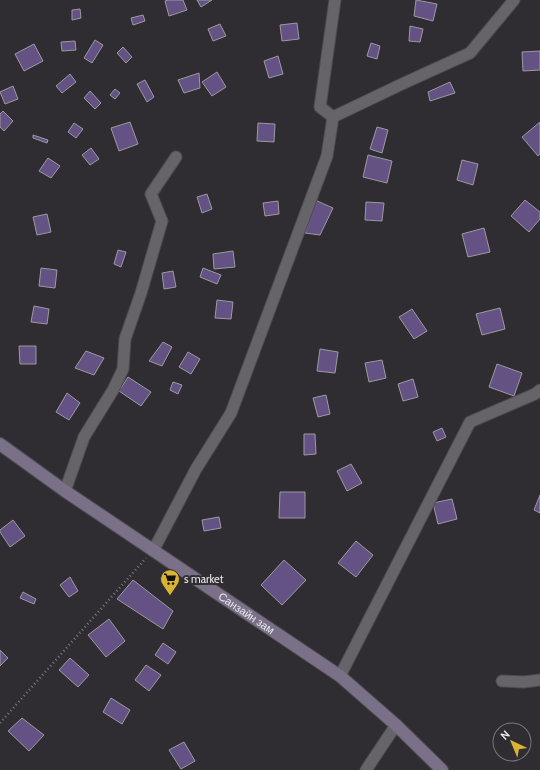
<svg xmlns="http://www.w3.org/2000/svg" width="540" height="770" font-family="Cabin,sans-serif">
	<style>
		.building { fill: #655284; stroke: #9c9aa0 }
		.lines { fill: none; stroke-linecap: round; stroke-linejoin: round }
		.minor-casing { stroke: #4d4c4f; stroke-width: 13 }
		.secondary-casing { stroke: #4d4c4f; stroke-width: 14 }
		.path { stroke: #7c7a7f; stroke-width: 2.5; stroke-dasharray: 1 3; stroke-linecap: butt }
		.minor { stroke: #666469; stroke-width: 11 }
		.secondary { stroke: #7a7189; stroke-width: 12 }
		.labels { text-anchor: middle; stroke-width: 4; stroke-linejoin: round; paint-order: stroke }
		.poi-label { font-size: 11px; fill: #e8e7ea; stroke: #2f2d32; text-anchor: start }
		.street-label { font-size: 11px; fill: #e8e7ea; stroke: #2f2d32 }
	</style>
	<rect width="100%" height="100%" fill="#2f2d32"/>
	<g class="building">
		<path d="M168,0H183L187,10L169,16L165,1Z"/>
		<path d="M197,0H212L201,7Z"/>
		<path d="M416,0L437,4L433,21L414,16Z"/>
		<path d="M80,9L81,18L72,20V10Z"/>
		<path d="M143,15L145,21L133,25L131,18Z"/>
		<path d="M297,23L299,39L282,41L280,25Z"/>
		<path d="M220,24L226,36L213,41L208,29Z"/>
		<path d="M410,26L423,29L420,42L409,41Z"/>
		<path d="M95,40L103,45L92,63L84,58Z"/>
		<path d="M75,41L76,50L62,51L61,42Z"/>
		<path d="M371,43L380,46L377,59L367,56Z"/>
		<path d="M34,44L43,61L24,71L15,54Z"/>
		<path d="M123,47L132,57L126,63L117,53Z"/>
		<path d="M540,51V70L523,71L522,52Z"/>
		<path d="M278,56L283,74L269,78L264,61Z"/>
		<path d="M217,72L226,87L212,96L202,82Z"/>
		<path d="M199,73L200,88L184,93L178,80Z"/>
		<path d="M70,74L76,82L62,93L56,86Z"/>
		<path d="M145,80L154,97L147,102L137,84Z"/>
		<path d="M450,82L455,93L430,101L428,92Z"/>
		<path d="M13,86L18,99L5,104L0,92Z"/>
		<path d="M115,89L120,93L115,99L110,95Z"/>
		<path d="M90,91L101,103L95,109L84,98Z"/>
		<path d="M3,111L13,121L4,131L0,127V114Z"/>
		<path d="M130,122L138,144L119,151L111,128Z"/>
		<path d="M540,122V154L538,156L522,137Z"/>
		<path d="M74,123L83,129L76,138L68,132Z"/>
		<path d="M258,123L275,124L274,142L257,141Z"/>
		<path d="M377,127L388,130L382,153L370,149Z"/>
		<path d="M33,135L48,140L47,143L33,138Z"/>
		<path d="M91,148L99,159L90,165L82,155Z"/>
		<path d="M368,155L392,161L387,183L363,177Z"/>
		<path d="M48,158L60,166L51,178L39,171Z"/>
		<path d="M462,160L478,164L473,185L457,180Z"/>
		<path d="M207,194L212,209L202,213L197,197Z"/>
		<path d="M315,200L333,208L320,235L305,233Z"/>
		<path d="M525,200L540,212V219L529,232L511,216Z"/>
		<path d="M278,201L279,214L265,216L263,203Z"/>
		<path d="M366,202L384,203L382,221L365,220Z"/>
		<path d="M47,214L51,232L37,235L33,217Z"/>
		<path d="M484,228L490,252L468,257L462,234Z"/>
		<path d="M118,250L126,252L121,267L114,264Z"/>
		<path d="M233,251L235,267L214,269L213,254Z"/>
		<path d="M41,268L57,270L55,288L39,286Z"/>
		<path d="M203,268L221,275L217,284L200,277Z"/>
		<path d="M173,271L176,287L164,289L162,273Z"/>
		<path d="M217,300L233,302L231,319L215,318Z"/>
		<path d="M34,306L49,309L47,324L31,322Z"/>
		<path d="M500,308L505,329L482,335L476,314Z"/>
		<path d="M412,309L427,331L414,339L399,317Z"/>
		<path d="M163,342L172,347L162,366L149,361Z"/>
		<path d="M19,346H36V364H20Z"/>
		<path d="M320,349L338,352L335,373L317,371Z"/>
		<path d="M86,351L104,358L94,375L75,368Z"/>
		<path d="M188,352L200,359L191,374L179,367Z"/>
		<path d="M382,360L386,378L369,382L365,363Z"/>
		<path d="M497,364L522,373L514,396L489,387Z"/>
		<path d="M128,377L151,392L141,406L119,391Z"/>
		<path d="M413,379L418,397L403,401L398,384Z"/>
		<path d="M173,382L182,385L178,394L170,390Z"/>
		<path d="M67,393L80,403L69,420L56,412Z"/>
		<path d="M326,395L330,414L318,417L313,398Z"/>
		<path d="M442,428L446,437L437,441L433,432Z"/>
		<path d="M304,434H315L316,454L304,455Z"/>
		<path d="M351,464L362,483L347,491L337,471Z"/>
		<path d="M280,492H305V518H279Z"/>
		<path d="M540,495V513L534,510Z"/>
		<path d="M452,499L457,519L438,524L433,503Z"/>
		<path d="M219,517L221,528L204,531L202,520Z"/>
		<path d="M13,520L25,536L10,547L0,532V530Z"/>
		<path d="M356,541L373,555L356,577L338,563Z"/>
		<path d="M284,560L306,580L282,605L261,585Z"/>
		<path d="M70,577L78,591L69,597L60,585Z"/>
		<path d="M133,580L173,611L163,629L117,599Z"/>
		<path d="M23,592L36,599L34,604L20,598Z"/>
		<path d="M109,619L125,641L106,657L88,635Z"/>
		<path d="M163,643L176,652L168,664L155,655Z"/>
		<path d="M0,650L8,658L0,666Z"/>
		<path d="M70,658L89,675L78,687L59,670Z"/>
		<path d="M146,665L161,675L149,691L135,680Z"/>
		<path d="M111,698L130,710L122,724L103,712Z"/>
		<path d="M22,718L44,735L29,751L8,731Z"/>
		<path d="M184,742L195,761L181,769L169,750Z"/>
	</g>
	<g class="lines">
		<g class="minor-casing">
			<g id="minor">
				<path d="M333,117L320,107L335,0"/>
				<path d="M65,491L84,437L113,390L123,369L125,339L141,293L162,221L151,194L176,157"/>
				<path d="M153,551L196,469L231,413L327,156L333,117L402,84L470,53L514,0"/>
				<path d="M340,676L470,422L535,394L540,390"/>
				<path d="M502,681L524,682L540,680"/>
				<path d="M366,770L396,725"/>
			</g>
		</g>
		<g class="secondary-casing">
			<g id="secondary">
				<path id="s1" d="M0,444L65,491L340,676L396,725L442,770"/>
			</g>
		</g>
		<path class="path" d="M0,723L146,558"/>
		<use href="#minor" class="minor"/>
		<use href="#secondary" class="secondary"/>
	</g>
	<defs>
		<g id="supermarket-pin" transform="scale(1)"><path d="M0 17L-7.5 6A9.5 9.5 0 1 1 7.5 6Z" fill="#dab333" stroke="#2f2d32"/><path d="M-6-5.5h2.5l.6 2H6L4.5 2H-2.5L-4.4-4H-6ZM-1.5 3.2a1.3 1.3 0 1 0 .1 0ZM3 3.2a1.3 1.3 0 1 0 .1 0Z" fill="#111"/></g>
	</defs>
	<g fill-rule="evenodd">
		<use href="#supermarket-pin" x="170" y="579"/>
	</g>
	<g class="labels">
		<g class="poi-label">
			<text x="184" y="583">s market</text>
		</g>
		<g class="street-label">
			<text dy="4" stroke="none"><textPath href="#s1" startOffset="299">Санзайн зам</textPath></text>
		</g>
	</g>
	<g transform="translate(512 742) rotate(316)"><circle r="19" fill="#2f2d32" stroke="#79777c"/>
	<path d="M0-3L7 15L0 10L-7 15Z" fill="#dab333"/>
	<text y="-6" font-size="11" font-weight="bold" text-anchor="middle" fill="#e8e7ea">N</text>
	</g>
</svg>
